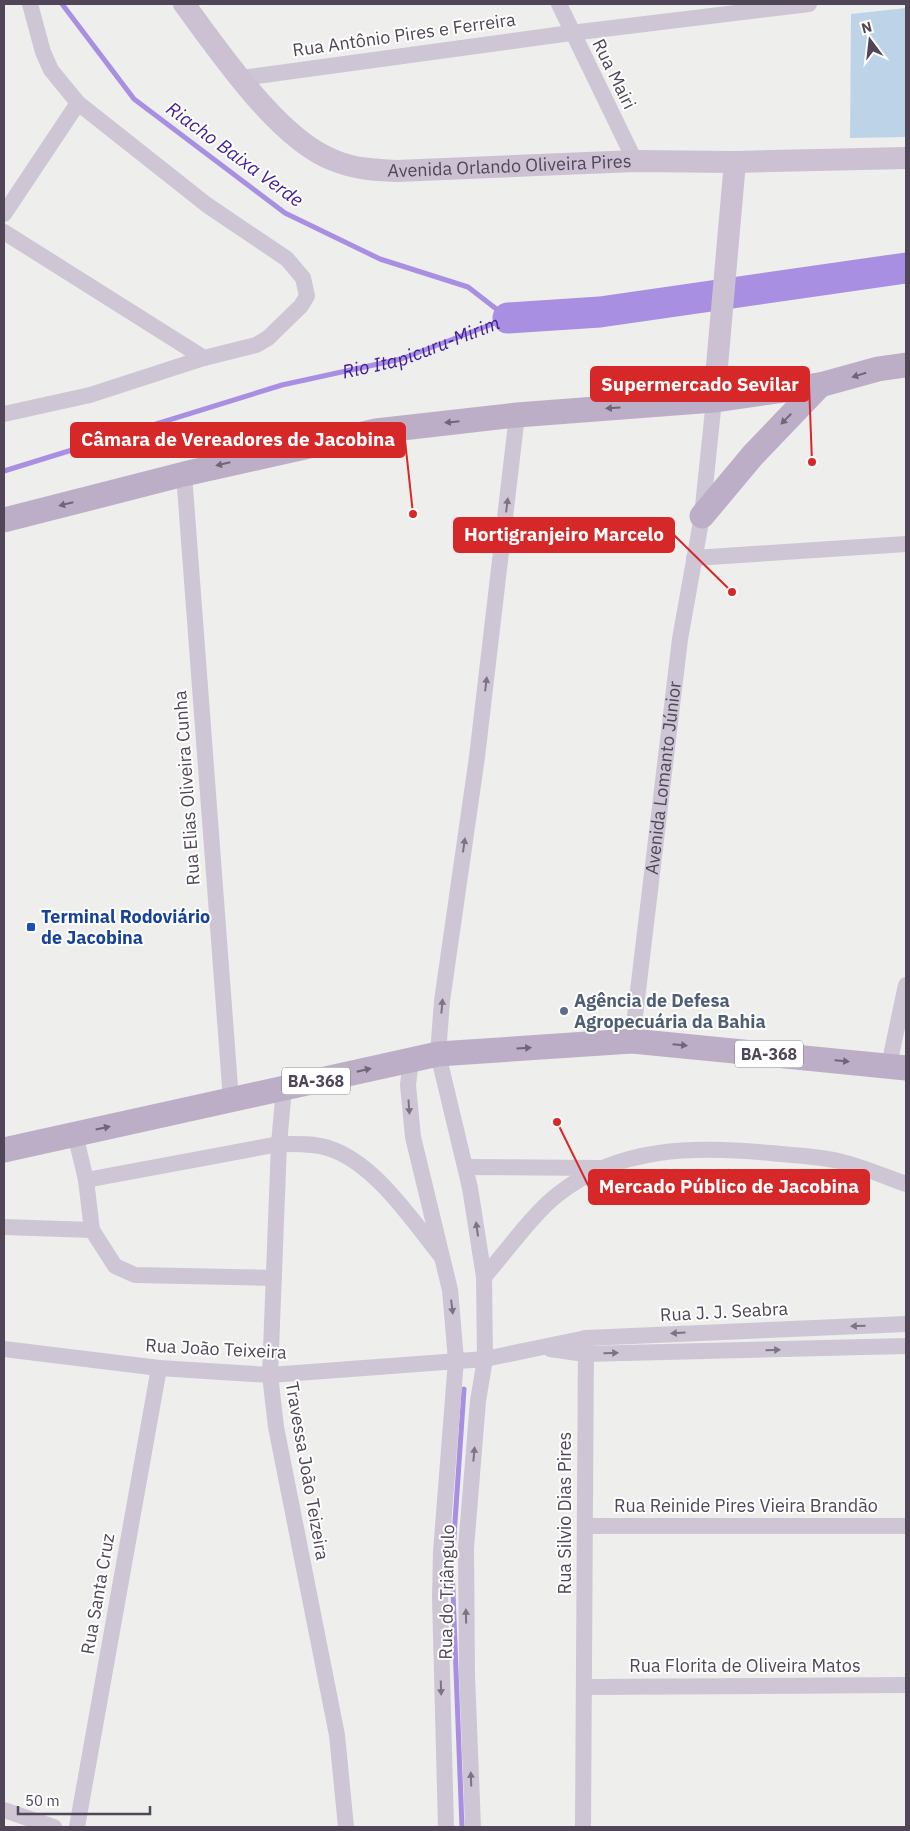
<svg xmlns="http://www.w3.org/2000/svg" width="910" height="1831" font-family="'IBM Plex Sans',sans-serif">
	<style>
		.green { fill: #bdd4e8 }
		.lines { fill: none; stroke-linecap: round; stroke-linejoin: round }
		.stream { stroke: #a88fe1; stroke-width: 5 }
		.river { stroke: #a88fe1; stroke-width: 31 }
		.minor { stroke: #cec6d5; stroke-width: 16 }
		.secondary { stroke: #ccc0d3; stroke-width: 22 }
		.primary { stroke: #bdaec8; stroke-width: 25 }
		.oneway { fill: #716579 }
		.oneway2 { fill: #7c7383 }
		.transit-dot { fill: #1a4fb4; stroke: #fff; stroke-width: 2 }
		.service-dot { fill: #5c6f8a; stroke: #fff; stroke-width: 2 }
		.labels { text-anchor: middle; stroke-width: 4; stroke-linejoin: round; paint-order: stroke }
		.shield { fill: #fff; stroke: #847e89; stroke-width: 1 }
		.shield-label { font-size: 16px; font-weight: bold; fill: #504657 }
		.street-label { font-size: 18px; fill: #504657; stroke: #fff }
		.transit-label { font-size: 18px; font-weight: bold; fill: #164399; stroke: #fff; text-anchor: start }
		.service-label { font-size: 18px; font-weight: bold; fill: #4e5e75; stroke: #fff; text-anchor: start }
		.water-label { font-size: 19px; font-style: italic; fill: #401b95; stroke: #fff }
		.leader { fill: none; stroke: #d62828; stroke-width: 2 }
		.callout-dot { fill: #d62828; stroke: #fff; stroke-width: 2 }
		.callout { fill: #d62828; stroke: #d62828; stroke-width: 2 }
		.callout-label { font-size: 19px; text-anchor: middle; font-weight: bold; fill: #fff }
	</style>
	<rect width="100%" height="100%" fill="#eeeeec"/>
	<path class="green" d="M906,8V137L850,138L851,14Z"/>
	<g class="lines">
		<g class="stream">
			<path d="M62,4L134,99L285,213L380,259L468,287L508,318"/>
			<path id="s1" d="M4,471L282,385L401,359L508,318"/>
			<path d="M462,1827L452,1566L464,1389"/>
		</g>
		<path class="river" d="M508,318L600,312L906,268"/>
		<g class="minor">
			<path d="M559,4L635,161"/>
			<path d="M242,78L571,33L809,4"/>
			<path d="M4,214L78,103"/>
			<path d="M4,232L204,358"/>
			<path d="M4,414L90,395L204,358L256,345L268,338L301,306L307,296L303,278L287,259L207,205L78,103L51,70L43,52L30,4"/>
			<path d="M184,474L231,1100"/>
			<path d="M694,558L906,544"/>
			<path id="s2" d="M632,1041L680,639L702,516L714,400"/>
			<path d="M411,1059L408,1085L413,1137L450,1290L456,1360L441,1552L440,1598L446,1827"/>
			<path d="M889,1065L906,985"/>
			<path d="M284,1088L279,1144L270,1375L276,1427L337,1735L346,1827"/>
			<path d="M75,1134L86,1180L92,1230L115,1266L135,1275L274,1278"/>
			<path d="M466,1167L598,1168"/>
			<path d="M86,1180L279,1144C295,1144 312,1143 328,1148C374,1162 412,1220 441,1256"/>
			<path d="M4,1227L92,1230"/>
			<path d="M484,1277C505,1253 533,1214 557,1195C618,1146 696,1146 770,1153C791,1155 814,1156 834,1160C859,1165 883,1176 906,1184"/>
			<path d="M4,1349L159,1368L270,1375L485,1359L586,1338L906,1324"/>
			<path d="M550,1349L585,1354L906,1346"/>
			<path d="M585,1526H906"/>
			<path d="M584,1687L906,1685"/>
			<path d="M4,1810L54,1827"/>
			<path d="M77,1827L159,1368"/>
			<path d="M473,1827L467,1676L466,1548L478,1401L485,1359L484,1277L470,1188L438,1054L442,1001L477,757L517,415"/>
			<path d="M583,1827L586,1338"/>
		</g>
		<g class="secondary">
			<path id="s3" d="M184,4C220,52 278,139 333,160C354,169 375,170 397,171L635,161L735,162L906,158"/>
			<path d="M714,400L735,162"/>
		</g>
		<g class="primary">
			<path d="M702,516L753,455L820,385"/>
			<path d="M4,520L184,474L376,431L517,415L714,400L820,385L878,369L906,365"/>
			<path d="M4,1150L438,1054L632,1041L906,1068"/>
		</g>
	</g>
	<defs><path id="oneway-solid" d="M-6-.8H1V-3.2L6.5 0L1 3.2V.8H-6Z" transform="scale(1.25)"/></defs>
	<g class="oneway">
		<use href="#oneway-solid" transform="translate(859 375) rotate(163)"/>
		<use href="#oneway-solid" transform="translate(613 408) rotate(176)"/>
		<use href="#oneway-solid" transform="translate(786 419) rotate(134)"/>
		<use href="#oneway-solid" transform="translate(452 422) rotate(174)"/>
		<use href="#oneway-solid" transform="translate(223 464) rotate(167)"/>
		<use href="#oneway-solid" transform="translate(66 504) rotate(166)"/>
		<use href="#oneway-solid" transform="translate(680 1045) rotate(5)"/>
		<use href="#oneway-solid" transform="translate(524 1048) rotate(-4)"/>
		<use href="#oneway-solid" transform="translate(842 1061) rotate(5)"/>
		<use href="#oneway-solid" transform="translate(364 1070) rotate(-13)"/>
		<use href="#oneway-solid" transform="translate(103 1128) rotate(-12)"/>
	</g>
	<g class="oneway2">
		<use href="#oneway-solid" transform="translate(507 505) rotate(-83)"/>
		<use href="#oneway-solid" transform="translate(486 684) rotate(-83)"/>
		<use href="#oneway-solid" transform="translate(464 845) rotate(-82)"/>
		<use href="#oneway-solid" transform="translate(442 1006) rotate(-85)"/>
		<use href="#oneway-solid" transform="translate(409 1107) rotate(86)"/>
		<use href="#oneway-solid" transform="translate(477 1229) rotate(-98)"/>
		<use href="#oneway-solid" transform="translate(452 1307) rotate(83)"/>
		<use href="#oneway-solid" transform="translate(858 1326) rotate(178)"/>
		<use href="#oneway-solid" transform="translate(678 1333) rotate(177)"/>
		<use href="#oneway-solid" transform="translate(773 1350) rotate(-1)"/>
		<use href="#oneway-solid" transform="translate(611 1353) rotate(-1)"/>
		<use href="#oneway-solid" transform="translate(474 1454) rotate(-85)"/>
		<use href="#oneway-solid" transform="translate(466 1616) rotate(-91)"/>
		<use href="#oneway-solid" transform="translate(441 1688) rotate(88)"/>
		<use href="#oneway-solid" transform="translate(471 1779) rotate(-92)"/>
	</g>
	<rect class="transit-dot" x="26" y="922" width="10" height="10" rx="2.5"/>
	<circle class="service-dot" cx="564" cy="1011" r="5"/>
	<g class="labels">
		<g class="shield">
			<rect x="735" y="1040.5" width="68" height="27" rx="4"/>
			<rect x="282" y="1067.5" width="68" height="27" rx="4"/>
		</g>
		<g class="shield-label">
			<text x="769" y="1060">BA-368</text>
			<text x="316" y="1087">BA-368</text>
		</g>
		<g class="street-label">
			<text transform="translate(404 35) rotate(-8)" y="6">Rua Antônio Pires e Ferreira</text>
			<text transform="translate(614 74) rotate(64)" y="6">Rua Mairi</text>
			<text dy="6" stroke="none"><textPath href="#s3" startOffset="396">Avenida Orlando Oliveira Pires</textPath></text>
			<text dy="6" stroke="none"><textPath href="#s2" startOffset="265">Avenida Lomanto Júnior</textPath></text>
			<text transform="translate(187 788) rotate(-94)" y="6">Rua Elias Oliveira Cunha</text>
			<text transform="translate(724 1312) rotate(-3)" y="6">Rua J. J. Seabra</text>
			<text transform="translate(216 1349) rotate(3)" y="6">Rua João Teixeira</text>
			<text transform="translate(307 1471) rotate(80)" y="6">Travessa João Teizeira</text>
			<text x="746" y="1512">Rua Reinide Pires Vieira Brandão</text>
			<text transform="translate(565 1513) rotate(-90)" y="6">Rua Silvio Dias Pires</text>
			<text transform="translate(447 1592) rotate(-89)" y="6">Rua do Triângulo</text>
			<text transform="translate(98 1594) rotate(-80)" y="6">Rua Santa Cruz</text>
			<text x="745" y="1672">Rua Florita de Oliveira Matos</text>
		</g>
		<g class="transit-label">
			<text x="41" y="923">Terminal Rodoviário<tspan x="41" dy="21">de Jacobina</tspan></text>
		</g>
		<g class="service-label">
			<text x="574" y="1007">Agência de Defesa<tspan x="574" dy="21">Agropecuária da Bahia</tspan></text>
		</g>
		<g class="water-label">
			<text transform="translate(235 154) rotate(36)" y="7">Riacho Baixa Verde</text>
			<text dy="7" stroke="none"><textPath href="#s1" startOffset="435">Rio Itapicuru-Mirim</textPath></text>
		</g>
	</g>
	<path class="leader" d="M812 462L809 384M413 514L405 440M732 592L674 535M557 1122L589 1187"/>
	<g class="callout-dot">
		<circle cx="812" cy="462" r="5"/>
		<circle cx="413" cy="514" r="5"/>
		<circle cx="732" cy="592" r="5"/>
		<circle cx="557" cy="1122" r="5"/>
	</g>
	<g class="callout">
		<rect x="591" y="367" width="218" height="34" rx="5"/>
		<rect x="71" y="423" width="334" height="34" rx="5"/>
		<rect x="454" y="518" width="220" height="34" rx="5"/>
		<rect x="589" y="1170" width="280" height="34" rx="5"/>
	</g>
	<g class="callout-label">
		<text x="700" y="391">Supermercado Sevilar</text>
		<text x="238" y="446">Câmara de Vereadores de Jacobina</text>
		<text x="564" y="541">Hortigranjeiro Marcelo</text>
		<text x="729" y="1193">Mercado Público de Jacobina</text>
	</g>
	<rect width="910" height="1831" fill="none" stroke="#504657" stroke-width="10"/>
	<g transform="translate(870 40) rotate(345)" stroke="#ffffff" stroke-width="4" paint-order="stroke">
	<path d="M0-4L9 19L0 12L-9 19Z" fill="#504657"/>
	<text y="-8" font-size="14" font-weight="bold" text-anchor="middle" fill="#504657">N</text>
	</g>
	<path d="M18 1806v8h132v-8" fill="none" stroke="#504657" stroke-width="2.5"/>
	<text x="25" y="1806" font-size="15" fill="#504657" stroke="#ffffff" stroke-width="4" paint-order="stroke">50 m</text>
</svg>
